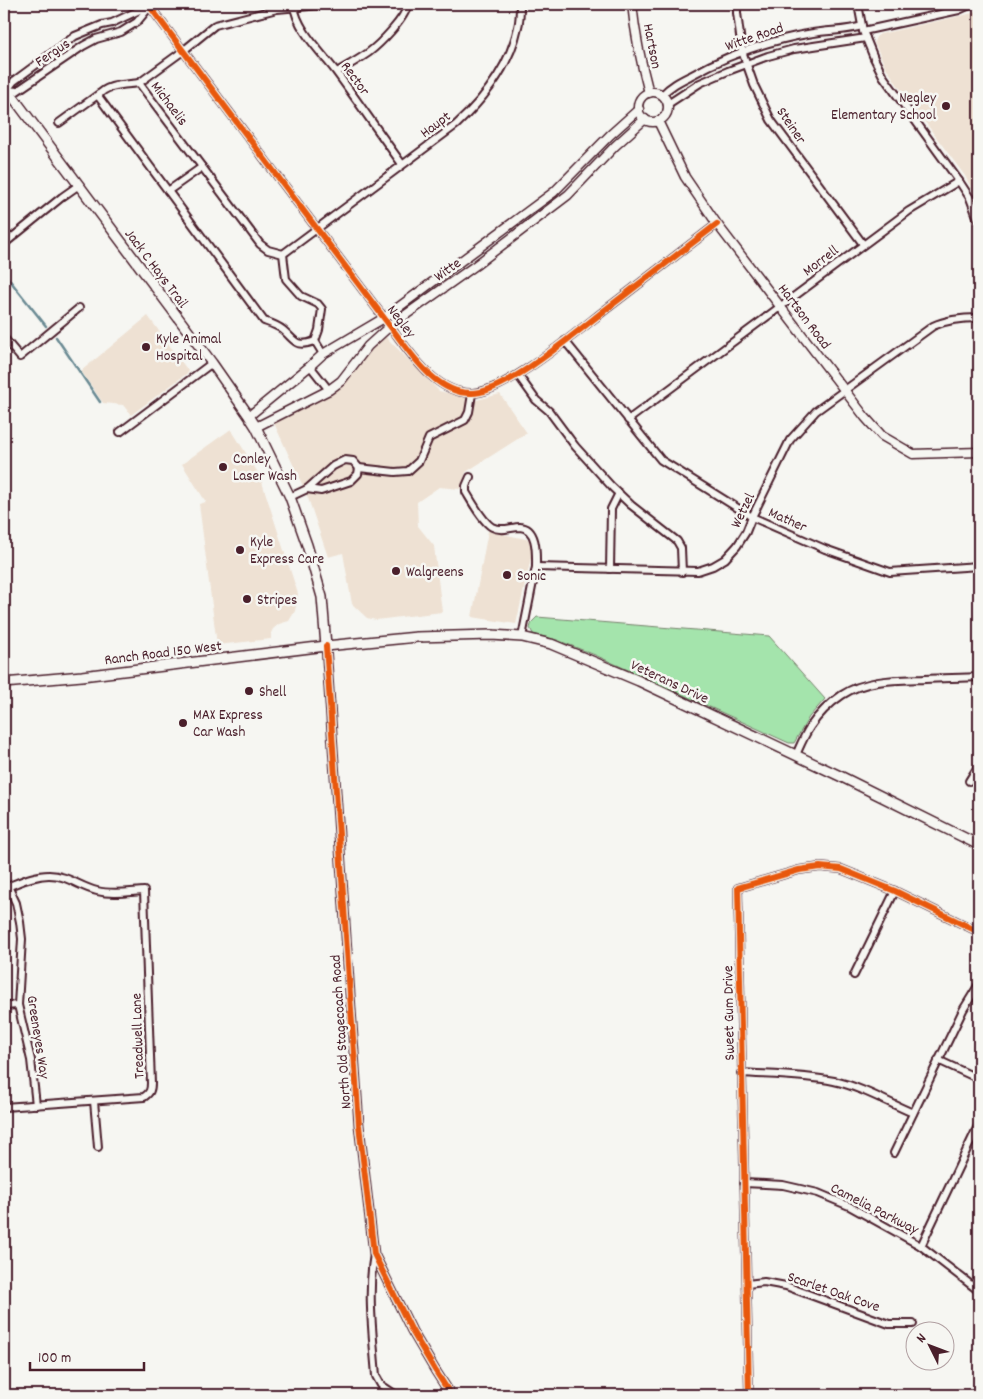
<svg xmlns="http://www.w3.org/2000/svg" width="983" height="1399" font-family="Dekko,sans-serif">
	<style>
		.built { fill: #eee1d3 }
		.park { fill: #a4e4ac; stroke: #77826c }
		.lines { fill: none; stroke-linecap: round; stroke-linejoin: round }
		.stream { stroke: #6a8a93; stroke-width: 2.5 }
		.minor-casing { stroke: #4a1f2b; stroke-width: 10 }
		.tertiary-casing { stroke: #4a1f2b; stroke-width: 11 }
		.secondary-casing { stroke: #4a1f2b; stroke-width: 12 }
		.minor { stroke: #f6f6f2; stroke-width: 6 }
		.tertiary { stroke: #f6f6f2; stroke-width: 8 }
		.secondary { stroke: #f6f6f2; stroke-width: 9 }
		.cycleway-casing { stroke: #f6f6f2; stroke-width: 9 }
		.cycleway { stroke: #e8590c; stroke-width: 6 }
		.poi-dot { fill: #4a1f2b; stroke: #f6f6f2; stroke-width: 2 }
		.labels { text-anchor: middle; stroke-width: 5; stroke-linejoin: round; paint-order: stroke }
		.street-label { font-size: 15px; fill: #4a1f2b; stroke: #f6f6f2 }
		.poi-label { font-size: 15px; fill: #4a1f2b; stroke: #f6f6f2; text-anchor: start }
	</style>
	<rect width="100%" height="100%" fill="#f6f6f2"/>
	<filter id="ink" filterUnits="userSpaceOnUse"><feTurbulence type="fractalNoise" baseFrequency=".02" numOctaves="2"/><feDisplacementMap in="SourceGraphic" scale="10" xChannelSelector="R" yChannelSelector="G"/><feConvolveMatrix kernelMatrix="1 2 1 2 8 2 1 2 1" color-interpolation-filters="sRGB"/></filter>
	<g filter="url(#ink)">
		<g class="built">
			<path d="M979,7V203L965,176L899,87L885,66L874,42L876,37L880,34L973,13Z"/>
			<path d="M148,316L189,372L131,415L123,405L103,403L81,371Z"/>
			<path d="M385,336L439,391L477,400L500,394L527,433L466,472L460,489L439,487L417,502L418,526L434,546L442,612L376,620L367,618L352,604L343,553L328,557L307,495L274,423L329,394L373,346Z"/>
			<path d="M231,429L260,476L298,594L295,611L289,621L279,624L273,629L271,633V639L217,645L199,504L206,502L182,464Z"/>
			<path d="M488,531L531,540V558L516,624L472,617Z"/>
		</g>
		<path class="park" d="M537,617L769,636L825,699L809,717L794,743H789L595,655L557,640L533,634L530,628L532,622Z"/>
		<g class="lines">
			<g class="stream">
				<path d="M4,273L46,326"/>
				<path d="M56,337L100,402"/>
			</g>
			<g class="minor-casing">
				<g id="minor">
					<path d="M148,4L390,326C410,352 435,394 472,393C506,393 580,329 609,307C645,279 681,252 717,224"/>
					<path d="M737,4V13L742,51L754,85L771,120L863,244"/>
					<path d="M858,4L863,31L874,58L883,76L959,181L970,198L979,222"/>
					<path d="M294,5C296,29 323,54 337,73C359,103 380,134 402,164"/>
					<path d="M863,31L959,10L972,4"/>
					<path d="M337,72C347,66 358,60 368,53C380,44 405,19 408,4"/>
					<path d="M139,83L260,244L268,250L283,254L286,279L301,296L318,304L322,309L319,330L315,341C295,348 296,341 283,330C277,325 270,323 264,321L98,96C106,84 125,85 139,83Z"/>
					<path d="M139,83L183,51L215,25L277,9L331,4"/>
					<path d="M7,90L17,91L83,46L96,39L121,32L137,22L151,5"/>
					<path d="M7,90L14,81L75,36L102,25L112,23L148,6"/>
					<path d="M662,95C670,86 680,81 690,76C729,54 770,40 813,33C829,30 847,31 862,26"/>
					<path d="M668,104L700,83L728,71L768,56L794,49L866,38"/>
					<path d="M59,123L99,94"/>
					<path d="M168,191L202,167"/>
					<path d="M4,244L62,197L79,185"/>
					<path d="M283,254L456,125C485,98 510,66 518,27C520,20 520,11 520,4"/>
					<path d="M4,338L20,357L79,308"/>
					<path d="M315,341L323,354"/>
					<path d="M565,341L661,460L752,517L825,549L890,572L979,566"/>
					<path d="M310,366L329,390"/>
					<path d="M518,375L536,400L549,411L575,446L612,487L631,505L677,541L681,548L682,572"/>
					<path d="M628,420L909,211L959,181"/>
					<path d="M120,432L212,363"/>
					<path d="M470,477L466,486V492C472,502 483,522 492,527C501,532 511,527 520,527C538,528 536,555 536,567"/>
					<path d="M307,489L321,491L351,481L358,474L359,468"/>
					<path d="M290,497L307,489L333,466L345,460L353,461L359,468L395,472L408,471L419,461L429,438L465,420L469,412L472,394"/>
					<path d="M610,569L611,509L619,493"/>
					<path d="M522,637L536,567L698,571L713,566L725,559L737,546L746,532L752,517L790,440L816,411L933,326C948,319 963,318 979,318"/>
					<path d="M796,755C800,746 804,736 810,727C818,715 830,703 842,695C866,679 898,680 925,679C943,678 961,678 979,677"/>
					<path d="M969,781L979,765"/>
					<path d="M8,886L16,903L20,922L22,939L18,1005L31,1060L36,1105"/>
					<path d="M4,888C18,883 33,875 49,875C67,875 80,887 97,891C112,895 129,892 144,891L151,1083C151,1090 150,1093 144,1097L4,1107"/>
					<path d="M854,975L895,891"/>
					<path d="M4,1006L18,1005"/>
					<path d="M938,1060L979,1079"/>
					<path d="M741,1073C772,1075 803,1075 834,1081C861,1087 887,1102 913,1113"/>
					<path d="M94,1101L98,1147"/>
					<path d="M894,1153L963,1010L979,984"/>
					<path d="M744,1183L783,1185L818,1193L849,1206L921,1246L979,1291"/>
					<path d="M921,1246L979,1124"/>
					<path d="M374,1254C367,1293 373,1336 376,1376L381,1385L396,1395"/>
					<path d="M747,1284L764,1282L786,1286L889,1324H913"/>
					<path d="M780,1395L773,1394L749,1395L738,888L799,870L820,867L841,869L895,891L979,932"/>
				</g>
			</g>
			<g class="tertiary-casing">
				<g id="tertiary">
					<path d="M632,4C635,34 641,63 649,93"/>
					<circle cx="653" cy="107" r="15"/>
					<path d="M658,121L685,177L717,224L865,417L882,436L913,454L979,452"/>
					<path d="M249,416L310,366L323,354L384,318L554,192L610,135L639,109"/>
					<path d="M256,427L329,390L341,381L368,346L390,326L476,265L568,195L615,146L645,119"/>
					<path d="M326,646L359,1125L374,1254L412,1331L435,1370L451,1395"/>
				</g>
			</g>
			<g class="secondary-casing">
				<g id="secondary">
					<path d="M4,85L212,363L249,416L256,427L290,497L307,545L322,597L326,646"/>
					<path d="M4,683L82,676L326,646L417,637L491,635L522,637L551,644L639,681L842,777L979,845"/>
				</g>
			</g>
			<use href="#minor" class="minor"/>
			<use href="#tertiary" class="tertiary"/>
			<use href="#secondary" class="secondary"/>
			<g class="cycleway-casing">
				<g id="cycleway">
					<path d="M148,4L390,326C410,352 435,394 472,393C506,393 580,329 609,307C645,279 681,252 717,224"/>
					<path d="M326,646L359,1125L374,1254L412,1331L435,1370L451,1395"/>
					<path d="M780,1395L773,1394L749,1395L738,888L799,870L820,867L841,869L895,891L979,932"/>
				</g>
			</g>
			<use href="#cycleway" class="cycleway"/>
		</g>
	</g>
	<g class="poi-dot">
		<circle cx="946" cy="106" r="5"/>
		<circle cx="146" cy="347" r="5"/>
		<circle cx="223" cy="467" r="5"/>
		<circle cx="240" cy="550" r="5"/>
		<circle cx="396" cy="571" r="5"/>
		<circle cx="507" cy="575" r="5"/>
		<circle cx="247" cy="599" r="5"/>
		<circle cx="249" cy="691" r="5"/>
		<circle cx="183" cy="723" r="5"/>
	</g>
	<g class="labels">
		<g class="street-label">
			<text transform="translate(754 36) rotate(-19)" y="5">Witte Road</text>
			<text transform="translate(653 46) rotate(79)" y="5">Hartson</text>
			<text transform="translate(52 52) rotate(-34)" y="5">Fergus</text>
			<text transform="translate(356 78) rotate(54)" y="5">Rector</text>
			<text transform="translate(170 103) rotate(53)" y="5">Michaelis</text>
			<text transform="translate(435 124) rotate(-37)" y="5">Haupt</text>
			<text transform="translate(792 125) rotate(56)" y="5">Steiner</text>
			<text transform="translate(820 260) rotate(-37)" y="5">Morrell</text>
			<text transform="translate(157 268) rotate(53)" y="5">Jack C Hays Trail</text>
			<text transform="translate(447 269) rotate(-35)" y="5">Witte</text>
			<text transform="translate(805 316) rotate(53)" y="5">Hartson Road</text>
			<text transform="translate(402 321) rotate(53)" y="5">Negley</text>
			<text transform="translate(742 510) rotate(-64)" y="5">Wetzel</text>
			<text transform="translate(788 519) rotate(24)" y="5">Mather</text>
			<text transform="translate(163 652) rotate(-7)" y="5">Ranch Road 150 West</text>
			<text transform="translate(670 681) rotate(25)" y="5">Veterans Drive</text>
			<text transform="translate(728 1013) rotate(-91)" y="5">Sweet Gum Drive</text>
			<text transform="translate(340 1032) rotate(-94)" y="5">North Old Stagecoach Road</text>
			<text transform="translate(137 1036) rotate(-92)" y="5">Treadwell Lane</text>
			<text transform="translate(39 1037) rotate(81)" y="5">Greeneyes Way</text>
			<text transform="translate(875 1208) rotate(27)" y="5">Camelia Parkway</text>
			<text transform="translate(834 1291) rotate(19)" y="5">Scarlet Oak Cove</text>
		</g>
		<g class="poi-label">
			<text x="936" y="102" text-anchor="end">Negley<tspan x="936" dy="17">Elementary School</tspan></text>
			<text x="156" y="343">Kyle Animal<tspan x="156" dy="17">Hospital</tspan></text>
			<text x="233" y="463">Conley<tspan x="233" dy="17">Laser Wash</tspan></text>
			<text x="250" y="546">Kyle<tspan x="250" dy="17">Express Care</tspan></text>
			<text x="406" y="576">Walgreens</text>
			<text x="517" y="580">Sonic</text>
			<text x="257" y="604">Stripes</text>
			<text x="259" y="696">Shell</text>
			<text x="193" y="719">MAX Express<tspan x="193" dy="17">Car Wash</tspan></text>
		</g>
	</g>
	<rect width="983" height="1399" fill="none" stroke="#f6f6f2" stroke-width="20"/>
	<rect x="10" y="10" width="963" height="1379" fill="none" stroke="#4a1f2b" stroke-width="2" filter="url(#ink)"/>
	<g transform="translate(930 1346) rotate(312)"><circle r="24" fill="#f6f6f2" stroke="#b1a0a2"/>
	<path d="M0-4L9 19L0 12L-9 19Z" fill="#4a1f2b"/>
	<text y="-8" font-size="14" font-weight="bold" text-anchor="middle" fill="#4a1f2b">N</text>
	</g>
	<path d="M30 1362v8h114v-8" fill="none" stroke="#4a1f2b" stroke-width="2.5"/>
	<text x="38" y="1362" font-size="15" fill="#4a1f2b" stroke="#f6f6f2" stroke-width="4" paint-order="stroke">100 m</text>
</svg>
